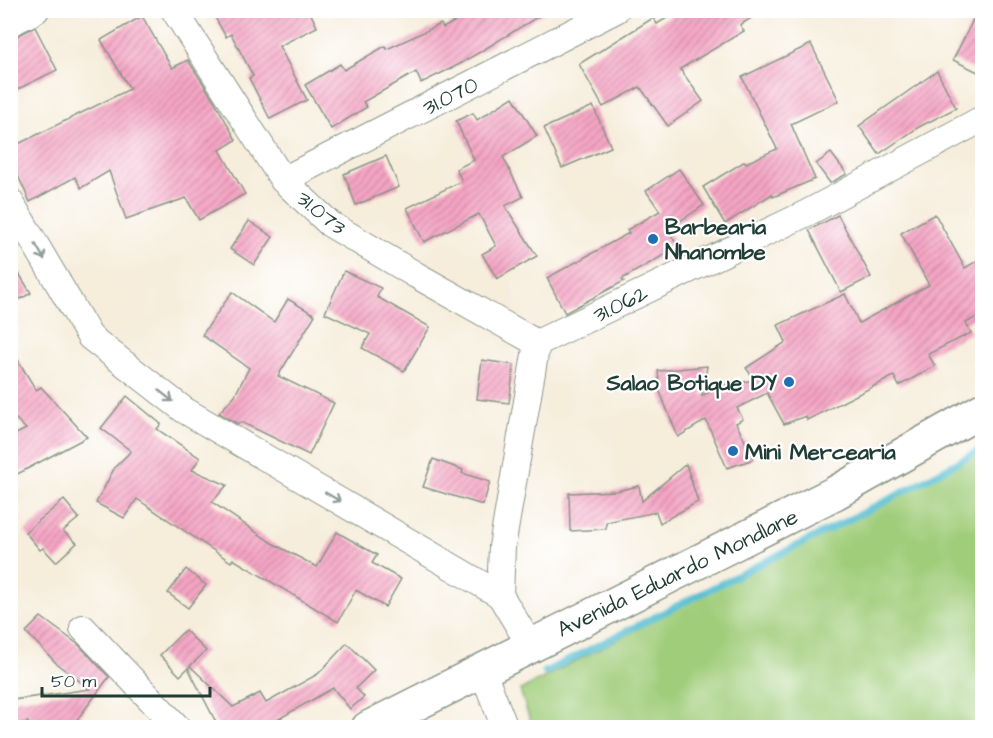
<svg xmlns="http://www.w3.org/2000/svg" width="993" height="738" font-family="'Architects Daughter',sans-serif">
	<style>
		.park { fill: #a0cd7a; stroke: #608557; stroke-width: 1.5 }
		.lines { fill: none; stroke-linecap: round; stroke-linejoin: round }
		.stream { stroke: #54bed1; stroke-width: 7 }
		.building { fill: url(#building-hatch) }
		.street-casing { stroke: #8a9588; stroke-width: 28 }
		.primary-casing { stroke: #8a9588; stroke-width: 36 }
		.street { stroke: #fff; stroke-width: 26 }
		.primary { stroke: #fff; stroke-width: 33 }
		.oneway { stroke: #8f9e9a }
		.poi-dot { fill: #1f6fb2; stroke: #fff; stroke-width: 2 }
		.labels { text-anchor: middle; stroke-width: 4.5; stroke-linejoin: round; paint-order: stroke }
		.street-label { font-size: 22px; fill: #1f3d34; stroke: #fff }
		.poi-label { font-size: 22px; font-weight: bold; fill: #1f3d34; stroke: #fff; text-anchor: start }
	</style>
	<defs>
		<pattern id="building-hatch" width="6" height="6" patternUnits="userSpaceOnUse" patternTransform="scale(1.5)"><rect width="6" height="6" fill="#f6a5c4"/><path d="M-1 1l2-2M0 6l6-6M5 7l2-2" fill="none" stroke="#c788a0"/></pattern>
	</defs>
	<rect width="100%" height="100%" fill="#fff"/>
	<filter id="ink" filterUnits="userSpaceOnUse"><feTurbulence type="fractalNoise" baseFrequency=".0167" numOctaves="2"/><feDisplacementMap in="SourceGraphic" scale="12" xChannelSelector="R" yChannelSelector="G"/><feConvolveMatrix kernelMatrix="1 2 1 2 8 2 1 2 1" color-interpolation-filters="sRGB"/></filter>
	<filter id="wash" filterUnits="userSpaceOnUse"><feTurbulence type="fractalNoise" baseFrequency=".008" numOctaves="4" result="noise"/><feDisplacementMap in="SourceGraphic" scale="24" xChannelSelector="R" yChannelSelector="G"/><feGaussianBlur stdDeviation="1.35" result="paint"/><feColorMatrix in="noise" values="0 0 0 0 0 0 0 0 0 0 0 0 0 0 0 0 0 1.4 0 .05"/><feComposite in="paint" operator="in"/></filter>
	<g filter="url(#wash)">
		<rect width="100%" height="100%" fill="#f6eddb"/>
		<path class="park" d="M982,449V727H532L520,690Z"/>
		<g class="lines">
			<path class="stream" d="M545,672L890,499L982,449"/>
		</g>
		<g id="blocks">
			<g class="building">
				<path d="M211,10H309L317,27L279,46L307,100L270,119L249,78L253,76L231,34L226,37Z"/>
				<path d="M476,10H549L460,64L421,83L416,72L363,102L367,107L331,129L305,85L340,64L344,70L385,46L387,49L441,24L443,28Z"/>
				<path d="M680,10H764L740,25L744,31L680,69L703,101L668,126L640,87L603,107L579,64L653,18L657,24Z"/>
				<path d="M978,10H982V74L953,60Z"/>
				<path d="M142,16L172,68L188,60L215,102L236,140L220,150L245,194L199,220L186,198L126,219L109,171L81,188L75,177L30,202L10,158V148L130,89L101,40Z"/>
				<path d="M35,27L57,70L10,93V39Z"/>
				<path d="M811,44L839,101L791,124L815,179L773,197L772,194L725,224L703,187L745,161L746,163L777,149L742,77Z"/>
				<path d="M937,71L956,108L919,127L879,154L859,126Z"/>
				<path d="M513,97L537,136L503,157L523,197L505,206L537,256L497,279L482,254L496,246L479,214L424,242L407,208L462,181L456,169L474,160L456,121L473,113L477,120Z"/>
				<path d="M593,106L611,147L562,168L544,128Z"/>
				<path d="M831,153L847,174L830,183L816,164Z"/>
				<path d="M386,156L399,187L356,205L344,174Z"/>
				<path d="M679,169L704,205L668,229L678,247L622,279L624,281L565,313L547,278L629,233L627,230L660,211L646,191Z"/>
				<path d="M935,214L965,268L982,258V314L966,323L971,333L928,354L935,366L899,386L894,376L807,420L806,416L784,424L767,393L737,408L743,419L736,423L754,459L727,468L706,420L678,437L660,392L658,371L707,366L702,396L718,386L755,380L746,368L786,342L778,325L845,294L859,323L929,285L901,233Z"/>
				<path d="M838,215L871,277L841,292L809,230Z"/>
				<path d="M249,221L273,237L254,265L230,249Z"/>
				<path d="M10,259L31,293L10,305Z"/>
				<path d="M344,271L381,288L377,297L430,327L404,371L362,348L370,334L325,313Z"/>
				<path d="M232,292L274,322L288,299L315,315L278,376L334,403L309,455L241,422L238,424L219,413L235,395L249,368L202,335Z"/>
				<path d="M10,347L36,390L41,387L87,437L10,478V437L26,429L10,413Z"/>
				<path d="M482,360L514,365L509,403L477,399Z"/>
				<path d="M127,396L161,424L157,429L200,458L192,470L227,485L212,502L272,543L317,567L337,532L377,555L372,563L401,579L385,607L356,590L338,622L233,559L231,562L137,499L124,518L96,503L115,467L131,451L101,428Z"/>
				<path d="M433,459L463,470L462,473L490,482L483,505L423,487Z"/>
				<path d="M686,464L698,502L660,523L656,512L606,522V529L570,531L569,493L616,491L639,486L642,501Z"/>
				<path d="M64,500L79,518L63,531L77,543L56,562L43,548L40,550L25,532Z"/>
				<path d="M186,569L206,585L188,608L168,593Z"/>
				<path d="M41,617L79,645L109,677L71,728H29L28,722L17,724L13,700L90,689L58,665L26,632Z"/>
				<path d="M185,630L206,651L188,668L190,666L233,707L260,693L266,703L318,674L347,643L374,670L356,688L364,697L350,709L333,688L275,721L278,728H219L188,668L180,676L160,655Z"/>
			</g>
		</g>
	</g>
	<g filter="url(#ink)">
		<use href="#blocks" fill-opacity="0" stroke="#8a9588" stroke-width="1.5"/>
		<g class="lines">
			<g class="street-casing">
				<g id="street">
					<path d="M174,10L283,180L330,224L416,275L537,343"/>
					<path d="M10,23L36,10"/>
					<path d="M283,180L616,10"/>
					<path d="M10,201L90,337L184,410L500,595"/>
					<path d="M83,628L178,728"/>
					<path d="M530,645L500,595L502,547L537,343L807,213L982,119"/>
					<path d="M483,672L505,728"/>
				</g>
			</g>
			<g class="primary-casing">
				<path id="primary" d="M368,728L835,493L982,410"/>
			</g>
			<use href="#street" class="street"/>
			<use href="#primary" class="primary"/>
		</g>
		<defs><path id="oneway-shaft" d="M-6 0H5M1.5-3L5.5 0L1.5 3" fill="none" stroke-width="1.6" stroke-linecap="round" stroke-linejoin="round" transform="scale(1.5)"/></defs>
		<g class="oneway">
			<use href="#oneway-shaft" transform="translate(40 252) rotate(60)"/>
			<use href="#oneway-shaft" transform="translate(166 396) rotate(38)"/>
			<use href="#oneway-shaft" transform="translate(333 497) rotate(30)"/>
		</g>
	</g>
	<g class="poi-dot">
		<circle cx="653" cy="239" r="6"/>
		<circle cx="789" cy="382" r="6"/>
		<circle cx="733" cy="451" r="6"/>
	</g>
	<g class="labels">
		<g class="street-label">
			<text transform="translate(450 95) rotate(-27)" y="8">31.070</text>
			<text transform="translate(322 212) rotate(39)" y="8">31.073</text>
			<text transform="translate(620 303) rotate(-26)" y="8">31.062</text>
			<text transform="translate(677 572) rotate(-26)" y="8">Avenida Eduardo Mondlane</text>
		</g>
		<g class="poi-label">
			<text x="665" y="234">Barbearia<tspan x="665" dy="25">Nhanombe</tspan></text>
			<text x="777" y="390" text-anchor="end">Salao Botique DY</text>
			<text x="745" y="459">Mini Mercearia</text>
		</g>
	</g>
	<rect width="993" height="738" fill="none" stroke="#fff" stroke-width="36"/>
	<path d="M42 687v9h168v-9" fill="none" stroke="#1f3d34" stroke-width="3"/>
	<text x="51" y="687" font-size="18" fill="#1f3d34" stroke="#ffffff" stroke-width="4.5" paint-order="stroke">50 m</text>
</svg>
